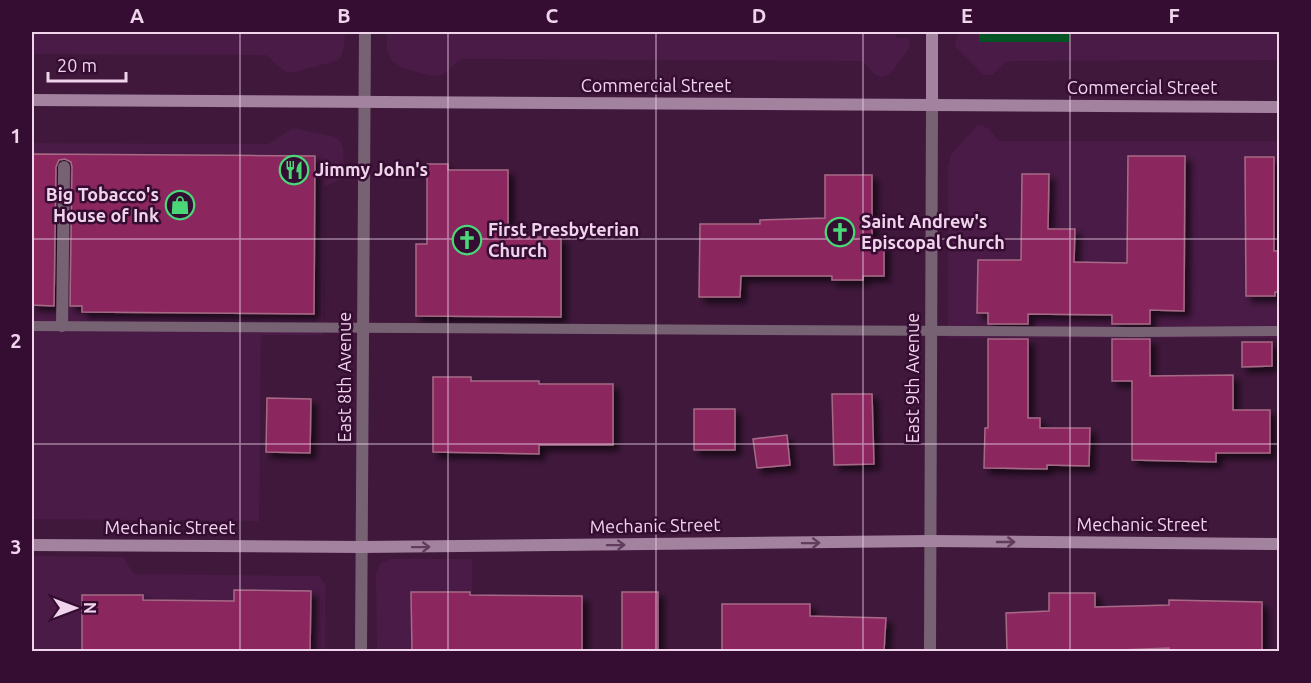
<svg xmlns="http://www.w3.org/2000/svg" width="1311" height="683" font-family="Ubuntu,sans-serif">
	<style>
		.built { fill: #491b46 }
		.green { fill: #035325 }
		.building { fill: #8b265e; stroke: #a66b86; stroke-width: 1.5; filter: url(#shadow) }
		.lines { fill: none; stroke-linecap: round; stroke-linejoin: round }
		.lane { stroke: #776274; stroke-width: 10 }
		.street { stroke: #776274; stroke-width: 12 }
		.secondary { stroke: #a2829e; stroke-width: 12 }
		.oneway { stroke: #613c5d }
		.grid { fill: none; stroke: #efd4eb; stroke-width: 1.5; stroke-opacity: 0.55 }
		.labels { text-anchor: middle; stroke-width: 5; stroke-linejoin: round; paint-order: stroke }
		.street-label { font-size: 18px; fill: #efd4eb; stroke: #350d32 }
		.poi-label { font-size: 18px; font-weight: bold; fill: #efd4eb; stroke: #350d32; text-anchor: start }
		.neatline { fill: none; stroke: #efd4eb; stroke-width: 2 }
		.grid-label { font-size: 20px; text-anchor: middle; font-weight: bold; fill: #efd4eb }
	</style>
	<defs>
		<filter id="shadow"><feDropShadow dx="5.5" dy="5.5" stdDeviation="3" flood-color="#0009"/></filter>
	</defs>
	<rect width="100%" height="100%" fill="#40183c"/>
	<g class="built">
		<path d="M32,32H345L344,47L341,57L336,61L290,73L284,71L266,55L32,54Z"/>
		<path d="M387,32H896V38H908L910,47L895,68L889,74L882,77L875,75L863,61L461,59L442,75L432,76L402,68L392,61L387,50Z"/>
		<path d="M962,32H1279L1280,60L1007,61L992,75H984L955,46L956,37Z"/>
		<path d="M982,125L989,129L999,141H1279V338H948V166L951,155L956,149L977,126Z"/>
		<path d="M293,128L335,137L339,140L343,148L344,176L324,188L323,335H261L259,521L32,519V143L268,144Z"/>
		<path d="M32,556L123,557L134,574L319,576L325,584V651L32,652Z"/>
		<path d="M391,559H472V651L377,652L376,574L380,564Z"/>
	</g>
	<rect class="green" x="979" y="32" width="90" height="10"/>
	<g class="building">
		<path d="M32,154L315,156L314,314L82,312V306H70L72,167L71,162L65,159L59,160L56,167L54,306L32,305Z"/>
		<path d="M1128,156H1185L1184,311L1150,310V324H1112V315L1028,314V324H988V313H977L978,260H1021L1022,174H1049L1048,229H1075L1074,262L1127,263Z"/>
		<path d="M1245,157H1274V251H1280V292H1275V296H1246Z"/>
		<path d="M427,164H448V170H508V237H561V317L416,316V244H427Z"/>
		<path d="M825,175H872V241H884V276H863V280H832V276H741L740,297H699L700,224H760V220L825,218Z"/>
		<path d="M988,339H1028V418H1040V428H1090L1089,466L1047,465V469L984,468L985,428H988Z"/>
		<path d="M1112,339H1150V376L1233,375V410H1270V453H1216V462L1132,460V381H1112Z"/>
		<path d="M1242,342H1272V366L1242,367Z"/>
		<path d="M433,377H471V381H539V384H613V445H539V454L433,452Z"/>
		<path d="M832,394H872L874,464L834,465Z"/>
		<path d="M267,398L311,399L310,453L266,452Z"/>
		<rect x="694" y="409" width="41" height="41"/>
		<path d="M787,435L790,465L757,468L753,439Z"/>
		<path d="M234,590L311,591L310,651H82V595H143V600L234,601Z"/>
		<path d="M411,592H470V595L582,596V651H412Z"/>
		<rect x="622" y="592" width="36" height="59"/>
		<path d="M1049,593H1095V607L1169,605V600L1262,602V651H1169V648L1095,651H1007L1006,613L1049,611Z"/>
		<path d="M722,604H810V616L886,618L884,651H722Z"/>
	</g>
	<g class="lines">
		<path class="lane" d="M32,326L1137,332L1280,331"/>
		<g class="street">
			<path d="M62,326L64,167"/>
			<path d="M361,652L365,32"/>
			<path d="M930,652L932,105"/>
		</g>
		<g class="secondary">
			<path d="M32,100L1280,107"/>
			<path d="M932,105V32"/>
			<path d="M32,545L362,547L930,541L1280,544"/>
		</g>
	</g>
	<defs><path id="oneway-shaft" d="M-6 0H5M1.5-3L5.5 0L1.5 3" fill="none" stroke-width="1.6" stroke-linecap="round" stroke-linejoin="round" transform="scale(1.5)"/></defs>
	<g class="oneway">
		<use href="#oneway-shaft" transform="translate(1006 542)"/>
		<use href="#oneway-shaft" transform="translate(811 543) rotate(-1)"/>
		<use href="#oneway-shaft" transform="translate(616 545) rotate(-1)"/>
		<use href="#oneway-shaft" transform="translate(421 547) rotate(-1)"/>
	</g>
	<path class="grid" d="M240,32V652M448,32V652M656,32V652M863,32V652M1070,32V652M32,239H1280M32,444H1280"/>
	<defs>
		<g id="restaurant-ring" transform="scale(1.5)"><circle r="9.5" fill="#350d32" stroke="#49d778" stroke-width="1.5"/><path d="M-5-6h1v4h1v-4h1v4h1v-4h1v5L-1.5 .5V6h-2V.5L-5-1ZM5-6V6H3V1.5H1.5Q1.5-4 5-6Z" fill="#49d778"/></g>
		<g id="shop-ring" transform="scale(1.5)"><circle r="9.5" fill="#350d32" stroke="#49d778" stroke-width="1.5"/><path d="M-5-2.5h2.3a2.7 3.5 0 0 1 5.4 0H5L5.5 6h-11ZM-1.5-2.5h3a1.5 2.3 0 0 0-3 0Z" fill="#49d778"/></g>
		<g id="church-ring" transform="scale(1.5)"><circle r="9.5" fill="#350d32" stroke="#49d778" stroke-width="1.5"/><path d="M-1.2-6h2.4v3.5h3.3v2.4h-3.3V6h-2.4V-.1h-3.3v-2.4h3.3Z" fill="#49d778"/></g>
	</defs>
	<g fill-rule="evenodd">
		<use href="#restaurant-ring" x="294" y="170"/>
		<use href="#shop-ring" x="180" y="205"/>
		<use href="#church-ring" x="840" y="232"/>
		<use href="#church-ring" x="467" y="240"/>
	</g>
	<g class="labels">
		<g class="street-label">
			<text x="656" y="92">Commercial Street</text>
			<text x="1142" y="94">Commercial Street</text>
			<text transform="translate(345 377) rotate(-90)" y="6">East 8th Avenue</text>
			<text transform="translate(913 378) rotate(-90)" y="6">East 9th Avenue</text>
			<text x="1142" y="531">Mechanic Street</text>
			<text transform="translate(655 526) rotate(-1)" y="6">Mechanic Street</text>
			<text x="170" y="534">Mechanic Street</text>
		</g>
		<g class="poi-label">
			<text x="315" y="176">Jimmy John's</text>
			<text x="159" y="201" text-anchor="end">Big Tobacco's<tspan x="159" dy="21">House of Ink</tspan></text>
			<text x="861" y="228">Saint Andrew's<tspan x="861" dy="21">Episcopal Church</tspan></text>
			<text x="488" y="236">First Presbyterian<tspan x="488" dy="21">Church</tspan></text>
		</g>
	</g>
	<rect width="1311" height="683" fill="none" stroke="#350d32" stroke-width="66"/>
	<g transform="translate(75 608) rotate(90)" stroke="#350d32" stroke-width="4.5" paint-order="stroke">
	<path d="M0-4.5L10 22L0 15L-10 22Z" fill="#efd4eb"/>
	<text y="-9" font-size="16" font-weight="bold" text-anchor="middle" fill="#efd4eb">N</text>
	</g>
	<path d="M48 72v9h78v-9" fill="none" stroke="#efd4eb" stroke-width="3"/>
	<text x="57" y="72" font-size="18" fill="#efd4eb" stroke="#350d32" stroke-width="4.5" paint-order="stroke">20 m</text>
	<rect x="33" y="33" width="1245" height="617" class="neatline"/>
	<g class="grid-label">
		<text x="137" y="23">A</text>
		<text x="344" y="23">B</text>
		<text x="552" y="23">C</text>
		<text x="759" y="23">D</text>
		<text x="967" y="23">E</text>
		<text x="1174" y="23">F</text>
		<text x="16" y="143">1</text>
		<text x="16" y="348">2</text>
		<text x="16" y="554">3</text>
	</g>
</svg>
